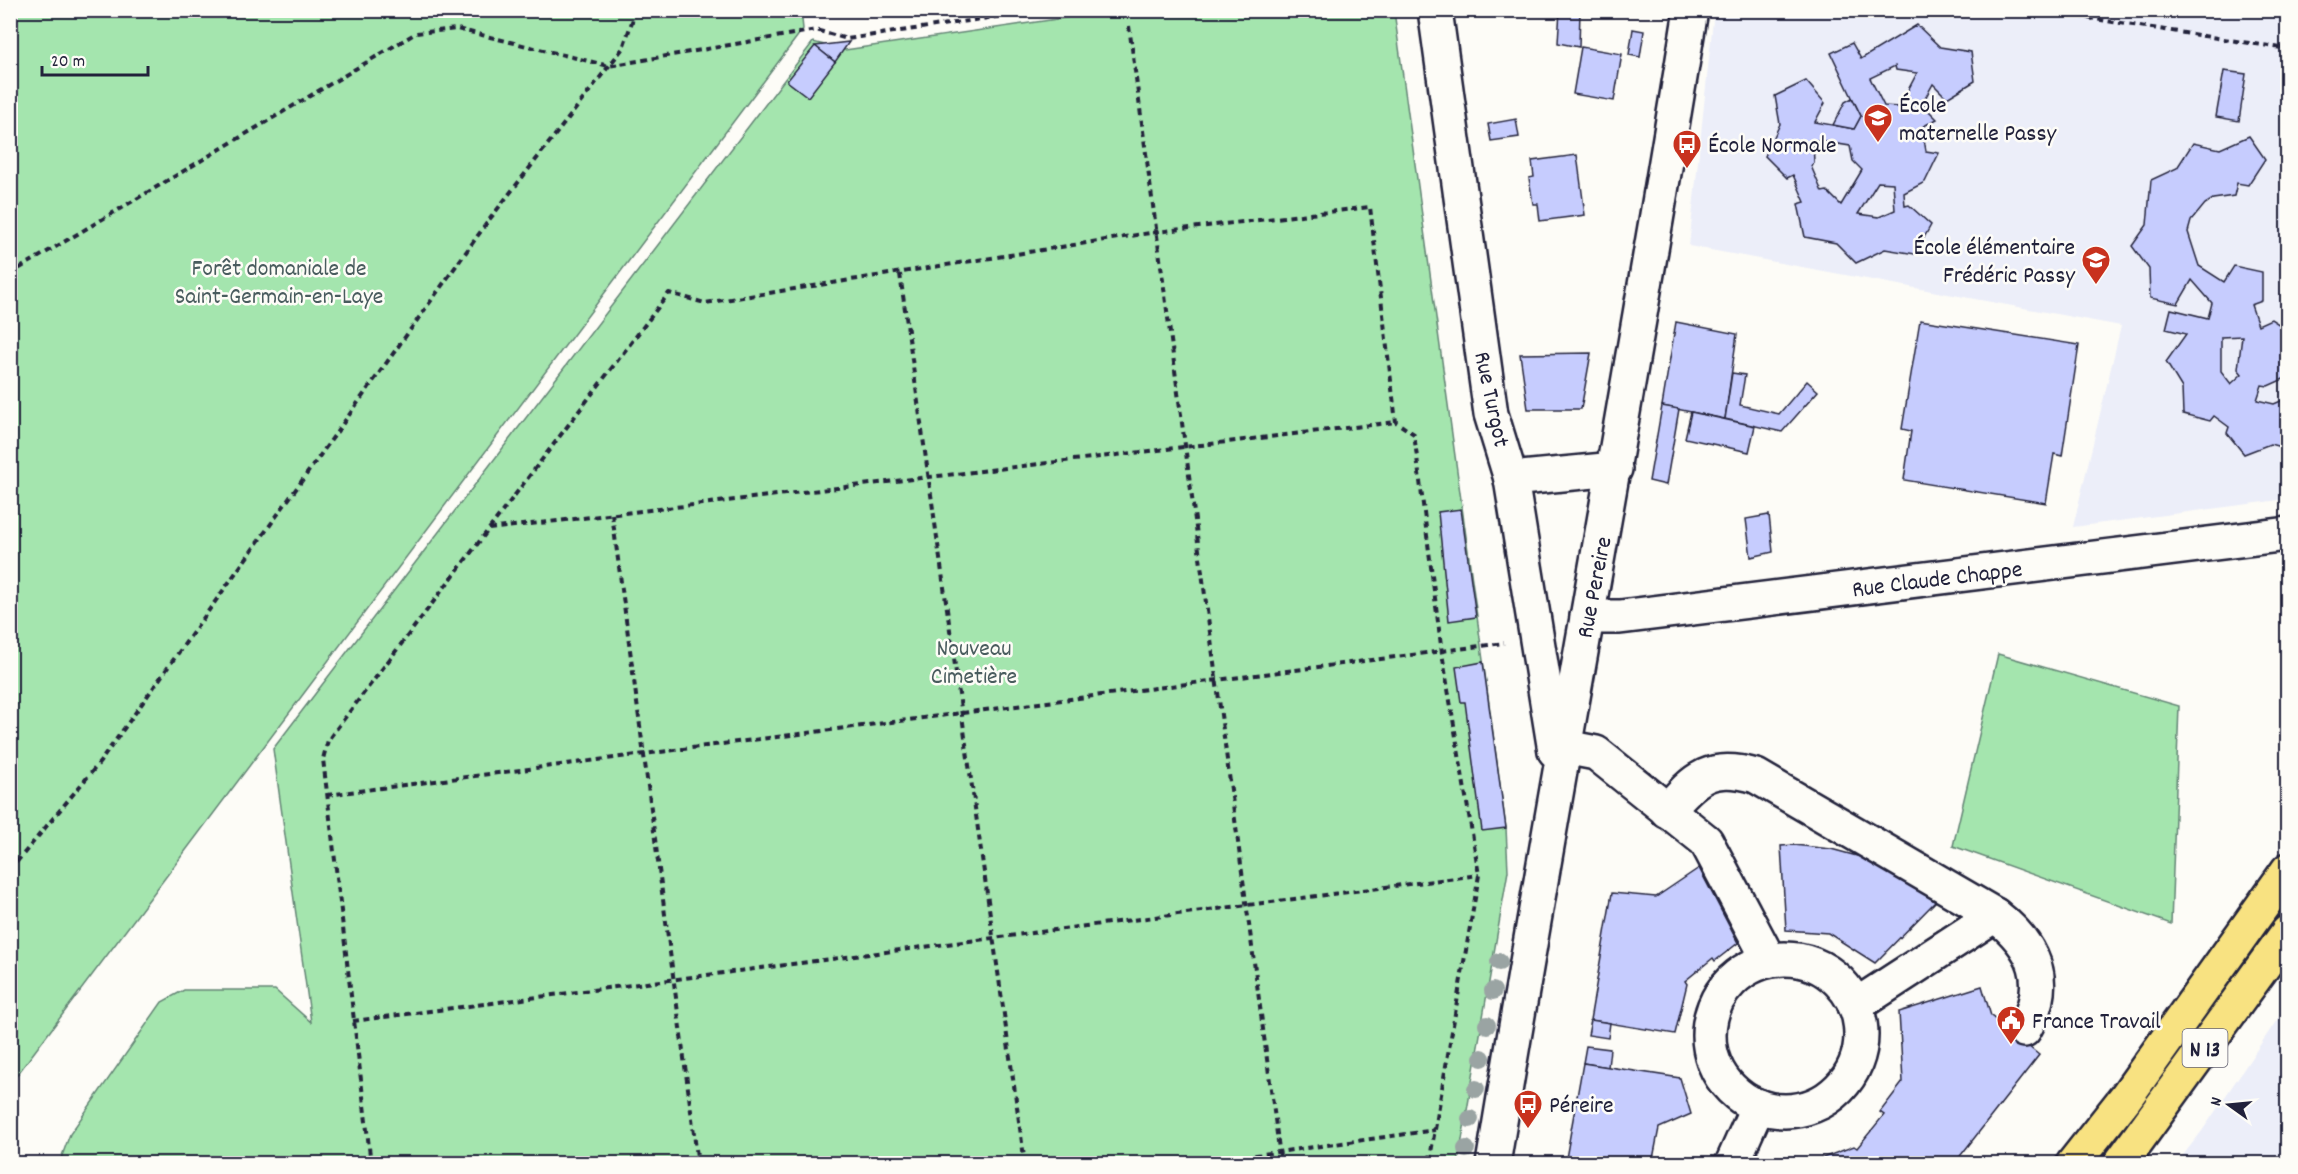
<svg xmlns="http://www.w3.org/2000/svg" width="2298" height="1174" font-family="Dekko,sans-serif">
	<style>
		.built { fill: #eceef9 }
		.green { fill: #a4e5ae; stroke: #638474; stroke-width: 1.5 }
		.building { fill: #c6ccfe; stroke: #22223b; stroke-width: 1.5; fill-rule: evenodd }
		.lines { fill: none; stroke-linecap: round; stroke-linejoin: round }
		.minor-casing { stroke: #22223b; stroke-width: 38 }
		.major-casing { stroke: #22223b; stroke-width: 38 }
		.path { stroke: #22223b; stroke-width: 4; stroke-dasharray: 6 4.5; stroke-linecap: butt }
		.minor { stroke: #fdfcf7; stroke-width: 33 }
		.major { stroke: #f8e281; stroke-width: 33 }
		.tree { fill: #9aa4a3 }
		.labels { text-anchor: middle; stroke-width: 5; stroke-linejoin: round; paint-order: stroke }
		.shield { fill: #fdfcf7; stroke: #646373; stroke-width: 1.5 }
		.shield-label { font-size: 22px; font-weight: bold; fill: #22223b }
		.poi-label { font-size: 24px; fill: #22223b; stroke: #fdfcf7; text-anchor: start }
		.park-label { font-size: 24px; fill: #495c5e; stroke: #fdfcf7 }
		.street-label { font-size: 24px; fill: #22223b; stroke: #fdfcf7 }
	</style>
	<rect width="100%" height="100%" fill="#fdfcf7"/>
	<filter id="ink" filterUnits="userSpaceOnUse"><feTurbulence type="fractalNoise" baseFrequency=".0167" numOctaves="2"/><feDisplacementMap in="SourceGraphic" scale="12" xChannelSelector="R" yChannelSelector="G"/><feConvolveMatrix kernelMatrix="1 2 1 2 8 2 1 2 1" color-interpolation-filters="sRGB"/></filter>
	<g filter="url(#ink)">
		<g class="built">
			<path d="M1714,11H2287V499L2073,527L2121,326L1689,246Z"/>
			<path d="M2287,1005V1163H2177L2202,1131Z"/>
		</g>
		<g class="green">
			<path d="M11,10H801L803,29L11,1083Z"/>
			<path d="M1112,11H1394L1506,828L1508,871L1458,1163L59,1164L70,1134L162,1002L184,990H275L311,1022L273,749L813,42L845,50Z"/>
			<path d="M1998,654L2179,706L2171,924L1953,846Z"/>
		</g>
		<g class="building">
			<path d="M1560,10H1580L1579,47L1558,43Z"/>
			<path d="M1917,25L1940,47L1971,52L1975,81L1947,98L1933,84L1922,104L1937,119L1922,127L1926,151L1939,153L1925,182L1904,193L1905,206L1909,205L1931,225L1915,254L1885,249L1856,263L1836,243L1805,237L1798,204L1805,202L1793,175L1787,178L1765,156L1780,124L1775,96L1806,81L1825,103L1815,122L1854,129L1861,116L1831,53L1852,43L1861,59ZM1895,66L1896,70L1917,73L1899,107L1884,106L1870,78ZM1813,140L1850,146L1853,161L1862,170L1841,205L1827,191L1822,192L1811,166L1814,163ZM1878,182L1893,183L1895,210L1879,217L1858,214Z"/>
			<path d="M1633,29L1644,31L1640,57L1629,55Z"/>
			<path d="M849,42L835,62L815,46Z"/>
			<path d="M815,46L835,62L808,97L787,81Z"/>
			<path d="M1581,47L1622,54L1614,101L1573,94Z"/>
			<path d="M2224,71L2246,74L2239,121L2216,117Z"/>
			<path d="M1852,98L1861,116L1854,129L1833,125L1845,102Z"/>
			<path d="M1516,119L1519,137L1491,141L1488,124Z"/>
			<path d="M2249,136L2265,159L2248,185L2237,183L2234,196L2213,199L2205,204L2191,221L2188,232L2199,266L2224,282L2234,266L2262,272V301L2251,305L2258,325L2271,319L2288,330V377L2268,386L2262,385L2257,400L2274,404L2288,398V449L2270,444L2244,454L2227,433L2229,427L2214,416L2210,421L2183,414L2182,388L2166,362L2186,334L2166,329L2171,309L2208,318L2212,303L2192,280L2178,304L2150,298L2149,269L2132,246L2147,225L2151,180L2177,168L2193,143L2220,149ZM2242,336L2238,369L2242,374L2231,384L2221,371V337Z"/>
			<path d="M1577,155L1585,215L1540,221L1538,204H1533L1529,178L1534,177L1532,161Z"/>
			<path d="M1920,320L2079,345L2062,456L2054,454L2046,503L1904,480L1911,431L1902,429Z"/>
			<path d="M1676,322L1737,334L1725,419L1662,406Z"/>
			<path d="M1591,353L1581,409H1528L1520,354Z"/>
			<path d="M1732,373L1745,375L1740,405L1779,414L1807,381L1818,391L1782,432L1725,419Z"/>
			<path d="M1662,406L1679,409L1666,485L1649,481Z"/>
			<path d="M1691,412L1755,426L1749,452L1685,438Z"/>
			<path d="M1461,509L1476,617L1449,621L1438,512Z"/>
			<path d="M1769,515L1773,552L1751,557L1746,519Z"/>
			<path d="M1483,662L1506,828L1482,831L1465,702H1461L1456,667Z"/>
			<path d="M1794,845L1831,849L1868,859L1927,894L1935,902L1875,963L1828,933L1786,930L1781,846Z"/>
			<path d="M1699,868L1738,943L1715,961L1713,958L1685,981L1687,984L1675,1034L1590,1020L1612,893L1656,897Z"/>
			<path d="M1982,986L1991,1016L2039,1055L1954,1164H1807L1854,1146L1857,1148L1884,1115L1880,1112L1903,1082L1899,1012Z"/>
			<path d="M1591,1020L1610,1023L1608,1038L1588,1035Z"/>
			<path d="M1586,1046L1610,1049L1608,1067L1583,1063Z"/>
			<path d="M1583,1063L1680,1078L1691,1114L1659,1128L1652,1164H1565Z"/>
		</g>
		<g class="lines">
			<g class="minor-casing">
				<g id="minor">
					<path d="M1435,10L1491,414L1511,479L1555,751"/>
					<path d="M1511,479L1615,469"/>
					<path d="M1587,617H1620L2288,534"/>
					<path d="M1565,747L1596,753L1706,841L1769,960"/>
					<path d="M1667,811C1695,777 1711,763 1756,776L1995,915C2036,947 2051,982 2024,1030"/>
					<circle cx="1785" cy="1035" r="76"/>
					<path d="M1855,1006L1995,915"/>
					<path d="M1493,1164C1556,779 1629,396 1691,10"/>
					<path d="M1732,1164L1758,1106"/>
				</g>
			</g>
			<g class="major-casing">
				<g id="major">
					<path d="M2073,1164L2126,1097L2288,870"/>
					<path d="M2120,1164L2288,932"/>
				</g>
			</g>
			<g class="path">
				<path d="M2036,10L2288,49"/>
				<path d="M1129,26L1281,1164"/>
				<path d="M10,274L416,33L457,29L609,66L816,30L847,39L1042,10"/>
				<path d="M900,274L1025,1164"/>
				<path d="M612,514L698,1164"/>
				<path d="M489,529L1396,422"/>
				<path d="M327,795L1504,643"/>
				<path d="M10,870L100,762L489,220L623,48L636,10"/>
				<path d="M353,1021L1479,875"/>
				<path d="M371,1164L323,759L328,740L669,293L705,303L1156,232L1370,207L1396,422L1414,434L1442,653L1479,875L1429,1164"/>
				<path d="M1192,1164L1435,1130"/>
			</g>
			<use href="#minor" class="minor"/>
			<use href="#major" class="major"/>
		</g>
		<g class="tree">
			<circle cx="1499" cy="962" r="9"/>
			<circle cx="1493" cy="991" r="9"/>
			<circle cx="1487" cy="1025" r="9"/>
			<circle cx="1482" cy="1058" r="9"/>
			<circle cx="1476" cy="1089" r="9"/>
			<circle cx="1470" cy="1119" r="9"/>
			<circle cx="1466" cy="1149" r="9"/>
		</g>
	</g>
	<defs>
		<g id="school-pin" transform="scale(1.5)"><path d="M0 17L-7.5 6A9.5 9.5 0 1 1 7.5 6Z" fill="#c8321e" stroke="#fdfcf7"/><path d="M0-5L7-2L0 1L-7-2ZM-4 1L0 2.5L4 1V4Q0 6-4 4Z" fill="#fff"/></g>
		<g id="bus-pin" transform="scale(1.5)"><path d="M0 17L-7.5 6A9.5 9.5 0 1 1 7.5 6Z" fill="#c8321e" stroke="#fdfcf7"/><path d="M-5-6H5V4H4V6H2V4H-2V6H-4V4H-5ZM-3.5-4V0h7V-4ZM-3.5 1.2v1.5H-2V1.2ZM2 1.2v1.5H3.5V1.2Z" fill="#fff"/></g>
		<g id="civic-pin" transform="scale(1.5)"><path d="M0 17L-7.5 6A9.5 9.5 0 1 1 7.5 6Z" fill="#c8321e" stroke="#fdfcf7"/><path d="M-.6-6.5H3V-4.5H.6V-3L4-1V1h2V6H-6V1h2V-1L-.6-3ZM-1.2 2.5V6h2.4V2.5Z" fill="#fff"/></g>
	</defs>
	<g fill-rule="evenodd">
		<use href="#school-pin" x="1878" y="118"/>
		<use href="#bus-pin" x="1687" y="144"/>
		<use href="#school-pin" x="2096" y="260"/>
		<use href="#civic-pin" x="2011" y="1020"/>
		<use href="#bus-pin" x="1528" y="1104"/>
	</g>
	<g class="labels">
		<rect class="shield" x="2182.5" y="1029" width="45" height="38" rx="4.5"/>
		<g class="shield-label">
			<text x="2205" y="1056">N 13</text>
		</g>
		<g class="poi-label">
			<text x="1899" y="112">École<tspan x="1899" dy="28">maternelle Passy</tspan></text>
			<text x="1708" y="152">École Normale</text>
			<text x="2075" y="254" text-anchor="end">École élémentaire<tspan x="2075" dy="28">Frédéric Passy</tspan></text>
			<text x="2032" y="1028">France Travail</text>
			<text x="1549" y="1112">Péreire</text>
		</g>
		<g class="park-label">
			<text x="279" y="275">Forêt domaniale de<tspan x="279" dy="28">Saint-Germain-en-Laye</tspan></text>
			<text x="974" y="655">Nouveau<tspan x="974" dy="28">Cimetière</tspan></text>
		</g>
		<g class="street-label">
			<text transform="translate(1493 399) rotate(78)" y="8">Rue Turgot</text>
			<text transform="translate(1937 578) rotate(-7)" y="8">Rue Claude Chappe</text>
			<text transform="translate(1593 587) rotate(-79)" y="8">Rue Pereire</text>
		</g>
	</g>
	<rect width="2298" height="1174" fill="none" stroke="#fdfcf7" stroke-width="36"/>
	<rect x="18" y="18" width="2262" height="1138" fill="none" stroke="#22223b" stroke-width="2" filter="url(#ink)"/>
	<g transform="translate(2229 1105) rotate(285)" stroke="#fdfcf7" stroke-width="4.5" paint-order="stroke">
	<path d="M0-4.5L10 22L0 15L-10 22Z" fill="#22223b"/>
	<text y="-9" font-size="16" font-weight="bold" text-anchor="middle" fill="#22223b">N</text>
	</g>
	<path d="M42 66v9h106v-9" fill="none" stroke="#22223b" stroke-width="3"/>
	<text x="51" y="66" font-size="18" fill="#22223b" stroke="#fdfcf7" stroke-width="4.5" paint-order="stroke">20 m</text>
</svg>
